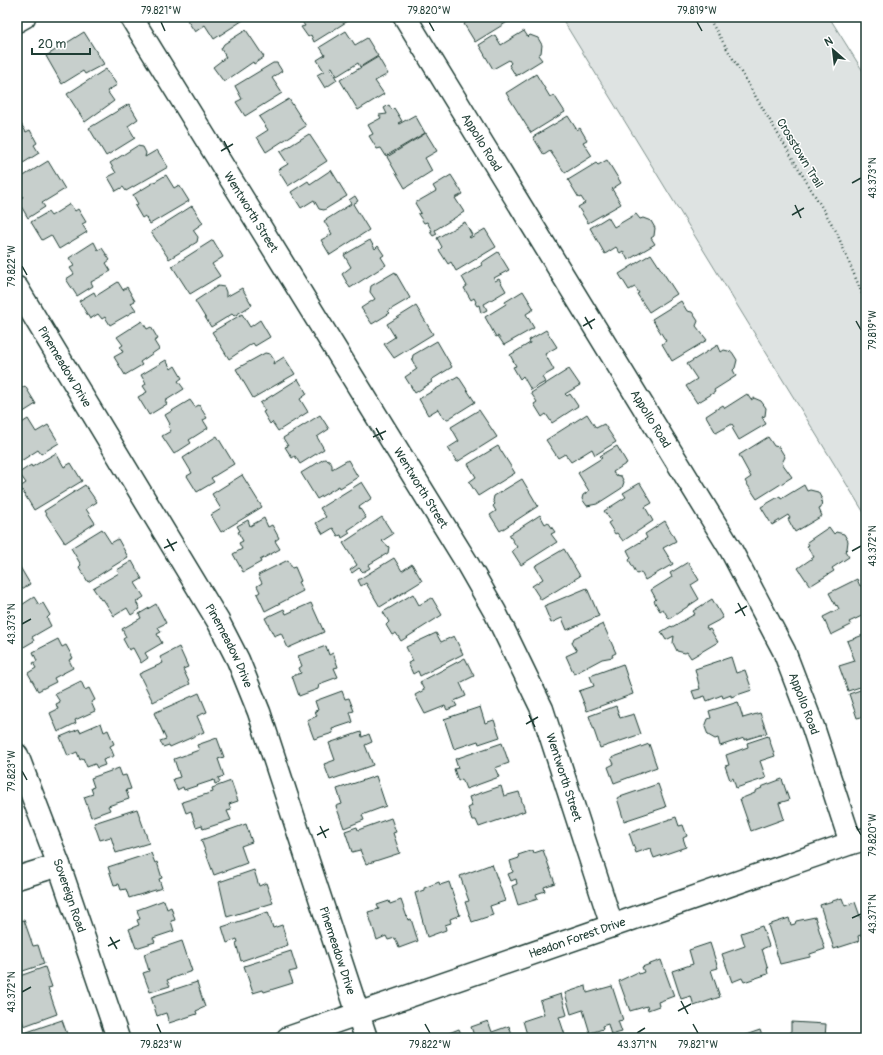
<svg xmlns="http://www.w3.org/2000/svg" width="883" height="1055" font-family="Pangolin,sans-serif">
	<style>
		.green { fill: #dee3e2; stroke: #7e908b }
		.building { fill: #c7cfcc; stroke: #1f3d34 }
		.lines { fill: none; stroke-linecap: round; stroke-linejoin: round }
		.street-casing { stroke: #1f3d34; stroke-width: 25 }
		.secondary-casing { stroke: #1f3d34; stroke-width: 25 }
		.path { stroke: #1f3d34; stroke-width: 2.5; stroke-dasharray: 1 3; stroke-linecap: butt }
		.street { stroke: #fff; stroke-width: 22 }
		.secondary { stroke: #fff; stroke-width: 22 }
		.ticks { fill: none; stroke: #1f3d34; stroke-width: 1.5 }
		.labels { text-anchor: middle; stroke-width: 3; stroke-linejoin: round; paint-order: stroke }
		.street-label { font-size: 12px; fill: #1f3d34; stroke: #fff }
		.neatline { fill: none; stroke: #1f3d34; stroke-width: 1.5 }
		.ticks-label { font-size: 10px; text-anchor: middle; fill: #1f3d34 }
	</style>
	<rect width="100%" height="100%" fill="#fff"/>
	<filter id="ink" filterUnits="userSpaceOnUse"><feTurbulence type="fractalNoise" baseFrequency=".025" numOctaves="2"/><feDisplacementMap in="SourceGraphic" scale="8" xChannelSelector="R" yChannelSelector="G"/><feConvolveMatrix kernelMatrix="1 2 1 2 8 2 1 2 1" color-interpolation-filters="sRGB"/></filter>
	<g filter="url(#ink)">
		<path class="green" d="M561,17H829L866,76V516Z"/>
		<g class="building">
			<path d="M192,17H248L214,39L205,25L195,32L187,20Z"/>
			<path d="M299,17H350L351,19L314,42L311,35L308,37L301,27L305,26Z"/>
			<path d="M469,17H507L509,21L475,42L464,24L470,19Z"/>
			<path d="M246,30L264,57L254,64L253,62L224,82L213,67L226,57L221,49L224,44Z"/>
			<path d="M346,31L355,45L367,38L378,56L360,67L358,63L337,76L332,67L330,68L337,80L325,88L317,75L324,71L317,60L325,55L320,47Z"/>
			<path d="M524,31L528,37L530,35L538,38L542,45L541,53L538,55L542,60L516,76L509,65L511,63L509,60L493,69L479,45L495,35L501,45Z"/>
			<path d="M84,32L104,64L85,74L83,71L62,84L46,56Z"/>
			<path d="M378,57L388,74L375,81L384,94L358,110L340,80Z"/>
			<path d="M273,63H277L282,71L272,78L282,93L245,116L236,102L242,99L235,86Z"/>
			<path d="M106,69L117,85L107,91L114,101L85,122L67,94Z"/>
			<path d="M536,74L550,97L554,95L565,112L531,133L506,93Z"/>
			<path d="M289,99L306,126L266,152L257,137L268,130L259,117Z"/>
			<path d="M129,104L138,119L128,126L135,138L106,156L89,128Z"/>
			<path d="M389,105L392,110L394,108L402,121L398,123L399,124L415,115L425,133L386,156L381,148L377,149L369,136L373,134L368,125L381,118L379,115L387,114L384,108Z"/>
			<path d="M568,116L577,130L580,128L587,140L583,142L592,156L565,173L550,151L544,155L533,137Z"/>
			<path d="M21,124L26,132L30,130L37,143L34,145L39,153L20,165L22,168L17,172V127Z"/>
			<path d="M426,133L437,151L425,158L432,171L405,188L387,157Z"/>
			<path d="M309,134L327,161L288,186L278,170L288,164L280,152Z"/>
			<path d="M137,146L143,147L146,153L145,157L157,150L168,167L126,191L123,187L116,191L108,177L116,173L110,163Z"/>
			<path d="M607,160L621,183L612,189L621,204L588,223L578,207L585,203L581,197L579,198L568,180L596,163L598,165Z"/>
			<path d="M48,161L65,189L42,203L45,207L28,218L18,201L23,197L17,188V180Z"/>
			<path d="M331,170L347,196L324,210L319,209L314,200L301,208L291,192L308,181L310,184Z"/>
			<path d="M166,175L174,188L179,185L189,201L150,224L145,216L142,218L135,206L138,204L133,195Z"/>
			<path d="M451,175L463,194L455,198L464,212L435,230L437,234L433,236L430,232L432,231L427,222L424,223L418,214L421,213L415,203L436,191L433,186Z"/>
			<path d="M355,196L358,201L353,204L369,230L330,255L321,240L332,234L324,221L351,204L349,200Z"/>
			<path d="M70,204L75,211L78,209L86,222L82,224L87,232L59,249L51,235L42,240L31,222L48,212L51,216Z"/>
			<path d="M192,206L203,223L193,230L198,237L197,242L169,259L151,232Z"/>
			<path d="M636,214L640,219L643,218L651,221L655,228L654,236L651,238L655,244L628,260L623,251L620,253L616,247L605,254L590,228L608,217L614,227Z"/>
			<path d="M465,222L472,235L469,237L470,238L485,229L496,247L456,271L451,262L448,264L439,250L442,247L437,238Z"/>
			<path d="M213,240L223,257L212,264L220,276L190,294L172,266Z"/>
			<path d="M370,240L375,249L378,246L384,255L381,257L386,265L350,288L342,274L351,267L344,255Z"/>
			<path d="M94,242L98,250L102,248L110,260L106,263L111,271L91,282L93,286L77,296L66,279L74,274L70,268L74,266L69,258Z"/>
			<path d="M498,252L509,270L494,278L495,281L499,279L506,291L486,303L484,304L487,310L481,313L479,305L477,306L475,303L476,302L474,298L471,300L464,288L467,286L462,277L482,265L481,263Z"/>
			<path d="M651,254L677,294L649,312L637,294L639,293L635,287L629,290L619,274Z"/>
			<path d="M395,272L410,298L388,311L390,313L372,324L361,308L375,299L370,292L371,286Z"/>
			<path d="M118,282L123,290L127,287L135,301L131,303L136,310L110,325L105,317L102,319L98,314L90,319L79,301L94,292L96,296Z"/>
			<path d="M218,286L224,287L226,292V297L242,288L252,305L234,316L232,314L211,327L195,301Z"/>
			<path d="M523,291L534,309L526,314L534,328L504,345L498,336L496,337L485,317L506,304L505,302Z"/>
			<path d="M681,301L687,311L692,312L698,321L696,326L707,340L672,361L662,344L666,341L652,319Z"/>
			<path d="M416,306L433,334L394,358L384,344L395,337L387,324Z"/>
			<path d="M242,314L250,327L260,320L270,337L255,346L253,343L229,359L212,332Z"/>
			<path d="M142,321L147,329L151,327L158,339L154,341L159,349L140,362L142,365L125,375L114,357L123,352L120,347L123,345L117,337Z"/>
			<path d="M546,330L557,347L545,354L554,370L542,377L545,382L531,390L523,376L520,379L513,367L516,366L510,355L530,343L529,340Z"/>
			<path d="M437,341L452,367L431,380L432,382L415,393L405,377L417,369L412,360L413,355Z"/>
			<path d="M718,345L721,352L724,350L732,352L737,360L735,368L733,370L736,376L714,390L715,392L697,403L686,386L697,379L687,364Z"/>
			<path d="M265,353L270,354L274,360L273,364L284,357L295,374L253,398L236,369Z"/>
			<path d="M166,360L171,369L175,366L182,378L178,381L184,389L165,401L167,404L149,415L138,397L147,392L143,386L146,384L141,375Z"/>
			<path d="M569,369L580,385L565,394L567,396L570,394L578,406L552,423L546,414L542,417L534,404L537,402L531,393Z"/>
			<path d="M458,376L475,402L448,419L443,418L438,409L428,415L419,399Z"/>
			<path d="M298,379L307,394L300,399L308,412L278,431L272,422L270,424L263,412L265,411L260,403Z"/>
			<path d="M25,386L36,404L17,416V391Z"/>
			<path d="M747,394L751,400L754,398L761,401L766,408L765,416L762,417L766,424L739,440L732,428L734,427L732,424L716,433L706,416L723,405L725,408Z"/>
			<path d="M190,400L195,407L199,405L207,418L203,420L208,428L189,440L191,443L174,454L162,436L171,431L168,426L170,424L165,415Z"/>
			<path d="M479,410L497,437L457,462L448,448L459,441L451,427Z"/>
			<path d="M587,414L596,428L604,424L616,442L595,455L592,449L571,462L565,454L558,458L546,440Z"/>
			<path d="M320,415L329,429L317,437L324,449L300,464L295,456L292,458L285,447L288,446L283,438Z"/>
			<path d="M28,419L36,432L48,425L59,443L41,454L38,450L21,461L17,456V426Z"/>
			<path d="M217,436L234,464L211,478L214,482L197,492L187,476L192,473L183,458Z"/>
			<path d="M768,437L774,446L779,447L785,457L782,463L792,477L757,499L745,481L751,477L739,455Z"/>
			<path d="M498,446L515,473L478,496L469,482L476,477L468,464Z"/>
			<path d="M617,446L627,463L613,472L615,475L621,476L624,482L622,488L597,504L587,506L582,499L583,495L589,491L578,473L602,458L600,456Z"/>
			<path d="M56,453L64,467L71,463L82,481L34,510L20,487L26,483L19,473L31,465L32,467Z"/>
			<path d="M324,459L329,460L332,465V469L348,460L358,477L340,488L339,486L317,499L301,473Z"/>
			<path d="M242,475L262,507L221,532L211,515L221,509L212,494Z"/>
			<path d="M522,479L538,506L500,531L490,515L496,511L493,506L495,504L493,501L494,496Z"/>
			<path d="M362,482L372,498L359,507L366,518L348,530L350,533L342,538L341,535L338,536L333,528L323,534L316,523L326,517L320,508Z"/>
			<path d="M640,483L652,503L645,507L653,521L623,541L617,533L615,534L608,523L611,521L604,511L626,497L623,493Z"/>
			<path d="M85,485L97,502L86,509L95,523L65,543L44,511Z"/>
			<path d="M804,485L807,491L810,490L818,492L822,499L821,508L819,509L822,516L795,532L788,519L790,518L788,515L772,525L761,507L780,496L781,499Z"/>
			<path d="M540,515L545,524L548,522L555,532L551,534L557,542L521,565L512,551L517,547L509,535Z"/>
			<path d="M382,517L393,534L382,541L389,547L388,553L368,565L370,568L363,572L359,568L352,573L350,570L357,565L343,543Z"/>
			<path d="M264,518L268,527L272,525L279,538L275,541L280,549L260,560L261,562L243,572L233,554L242,549L239,543L243,541L238,532L240,531L237,526L248,520L250,526Z"/>
			<path d="M665,521L676,541L663,548L673,564L645,580L641,572L637,574L629,560L631,558L627,550L647,538L645,534Z"/>
			<path d="M829,527L834,534L836,532L844,534L848,541L847,549L845,551L849,557L832,568L834,571L810,586L798,568L814,557L807,546L809,545L807,542Z"/>
			<path d="M102,529L111,543L118,539L128,557L88,582L79,567L81,565L71,548Z"/>
			<path d="M564,549L580,576L541,600L532,586L543,579L535,566Z"/>
			<path d="M394,558L402,571L412,564L422,581L380,607L366,583L361,586L358,580Z"/>
			<path d="M288,560L292,568L295,567L301,581L298,582L303,591L265,611L257,594L260,592L257,586L262,583L258,575Z"/>
			<path d="M132,561L142,579L135,583L144,597L136,602L140,609L131,615L127,608L114,616L103,599L101,600L93,588L119,573L117,570Z"/>
			<path d="M17,562L30,584L17,592Z"/>
			<path d="M688,562L699,580L691,585L699,599L669,619L663,609L660,611L654,601L656,599L651,590L672,577L670,573Z"/>
			<path d="M857,579L860,586L863,585L866,586V614L849,622L851,625L831,635L823,617L839,609L837,605L836,606L829,593Z"/>
			<path d="M587,588L599,616L567,630L562,618L551,623L544,606Z"/>
			<path d="M413,594L419,605L432,598L442,615L401,641L396,633L392,635L386,625L389,622L383,612Z"/>
			<path d="M34,597L39,605L43,603L50,615L47,618L51,626L32,637L34,641L17,651V608Z"/>
			<path d="M712,599L723,618L706,627L708,630L710,629L718,642L691,658L687,652L685,653L677,651L673,643L674,636L666,640L661,632L671,626L672,627L695,614L693,611Z"/>
			<path d="M311,603L324,632L288,648L281,633L274,636L265,618L284,609L286,614Z"/>
			<path d="M156,604L166,623L158,627L161,632L157,634L162,643L145,653L148,658L141,663L133,648L129,650L123,639L126,637L122,629L141,618L139,614Z"/>
			<path d="M603,624L616,653L612,655L613,657L602,659L574,674L566,656L577,651L572,643L574,638Z"/>
			<path d="M436,633L441,642L454,636L463,654L420,676L418,671L413,674L408,663L413,661L406,647Z"/>
			<path d="M866,634V685L848,691L839,666L855,661L847,641Z"/>
			<path d="M58,639L62,647L66,645L73,658L69,660L73,668L54,678L56,682L38,691L28,673L36,668L33,663L37,661L33,652Z"/>
			<path d="M326,646L329,655L333,653L338,667L334,668L338,677L319,684L318,689L299,696L292,676L301,673L299,668L302,666L298,656Z"/>
			<path d="M179,647L188,667L183,669L190,684L153,702L139,674L163,663L160,657Z"/>
			<path d="M731,657L736,673L745,670L752,690L731,697V695L723,698L722,695L707,701L705,696L695,699L692,691L700,689L695,669Z"/>
			<path d="M465,658L474,676L460,683L466,696L454,701L457,706L447,710L445,706L425,714L415,695L424,690L420,682Z"/>
			<path d="M623,664L633,694L587,711L579,691L594,686L590,676Z"/>
			<path d="M81,681L85,690L89,688L95,700L91,702L95,711L75,720L76,723L58,732L50,713L58,709L56,704L60,702L55,694Z"/>
			<path d="M866,688V716L857,718L849,694Z"/>
			<path d="M342,691L345,699L349,698L354,711L350,712L353,722L332,729L333,733L314,739L307,720L317,716L315,711L318,710L315,701Z"/>
			<path d="M199,693L207,712L197,716L204,732L170,747L169,745L163,747L160,741L166,739L154,713Z"/>
			<path d="M738,702L743,718L760,713L767,733L744,740V738L720,746L718,738L715,739L708,735L705,727L708,719L711,718L709,711Z"/>
			<path d="M616,706L620,718L634,714L641,734L600,748L589,716Z"/>
			<path d="M480,707L485,723L494,720L500,737L479,744L478,741L454,749L444,719Z"/>
			<path d="M101,723L104,732L108,730L114,744L110,746L114,756L103,760L105,765L97,768L95,764L87,767L83,758L80,760L77,752L68,756L60,737L79,729L80,732Z"/>
			<path d="M361,732L362,737L369,734L372,742L365,745L373,765L330,780L324,764L335,760L329,743Z"/>
			<path d="M768,736L775,756L760,761L766,778L736,788L733,778L730,780L725,766L729,765L726,755L748,747L747,743Z"/>
			<path d="M217,738L224,757L218,759L224,776L218,778L220,782L215,784L214,780L184,790L183,787L177,790L173,779L180,777L174,759L199,750L197,745Z"/>
			<path d="M502,743L509,763L495,768L499,777L466,789L462,779L458,781L454,769L458,768L455,759Z"/>
			<path d="M649,744L657,767L614,783L608,767L614,764L611,758Z"/>
			<path d="M119,768L122,776L126,775L131,789L126,790L129,799L108,806L110,810L91,817L84,797L93,794L91,788L94,787L91,778Z"/>
			<path d="M376,776L386,806L362,815L364,820L344,828L336,806L342,804L337,789Z"/>
			<path d="M782,779L789,800L779,803L784,819L751,831L740,799L755,793V791L762,788L761,787Z"/>
			<path d="M231,781L238,801L229,804L231,810L227,811L231,820L203,829L202,825L196,827L191,811L186,813L182,802L213,792L212,788Z"/>
			<path d="M658,784L666,807L624,821L617,798Z"/>
			<path d="M501,786L504,796L519,792L525,811L479,827L476,820H472L468,808L472,806L469,797Z"/>
			<path d="M137,809L149,843L116,853L111,837L100,840L94,823Z"/>
			<path d="M676,817L679,826L683,825L687,836L683,838L686,847L654,858L650,848L636,853L629,833Z"/>
			<path d="M391,818L396,832L393,833L400,853L366,864L360,850L352,852L345,831L357,827L358,830Z"/>
			<path d="M246,824L252,842L241,846L247,863L214,875L201,840Z"/>
			<path d="M533,850L534,853L543,850L555,883L544,887L545,891L536,894L538,899L518,905L512,886L517,884L516,879L511,881L508,874L513,872L510,861L519,858L518,855Z"/>
			<path d="M151,853L155,863L157,862L162,878L159,879L162,888L129,898L126,889L121,890L119,884L114,885L108,867Z"/>
			<path d="M492,864L505,901L490,906L493,915L472,922L465,902L469,901L460,876Z"/>
			<path d="M254,870L259,886L266,883L273,903L227,917L219,882Z"/>
			<path d="M439,882L440,885L449,882L460,915L450,919L451,923L445,925L446,930L427,937L415,893L424,890V888Z"/>
			<path d="M842,898L845,906L855,902L866,933L858,936L859,941L834,949L820,905Z"/>
			<path d="M164,900L167,909L171,907L175,920L171,921L174,931L153,938L155,942L136,948L129,929L139,925L137,920L140,919L137,910Z"/>
			<path d="M401,900L408,920L411,919L418,941L399,948L395,938L388,940L386,936L377,940L368,912L379,909L377,905L389,901L390,904Z"/>
			<path d="M268,912L273,928L282,925L288,945L241,961L236,943L238,942L237,939L227,943L222,927Z"/>
			<path d="M815,917L825,949L810,954V957L780,964L768,925L789,918L791,925L795,924L796,921Z"/>
			<path d="M24,920L33,946L38,945L44,964L17,973V922Z"/>
			<path d="M762,926L769,946L762,949L768,969H767L768,974L744,982L742,978L732,982L722,954L745,946L741,933Z"/>
			<path d="M182,941L192,971L167,980L170,986L150,992L143,973L149,971L144,954Z"/>
			<path d="M710,943L718,968L711,970L720,997L694,1006L691,996L681,999L672,971L693,964L689,950Z"/>
			<path d="M291,951L297,970L289,972L293,983L264,992L263,990L253,993L244,966Z"/>
			<path d="M661,960L674,996L658,1002L659,1006L648,1010L647,1006L630,1011L619,981L638,972L639,974L644,972L642,967Z"/>
			<path d="M45,967L52,987L48,988L57,1014L24,1026L20,1014L17,1012V977Z"/>
			<path d="M197,982L205,1007L196,1011L197,1014L169,1023L166,1013L157,1016L151,997Z"/>
			<path d="M586,986L587,993L612,986L623,1020L618,1021L622,1032L611,1035L608,1024L602,1026L603,1029L590,1033L583,1010L571,1014L565,993Z"/>
			<path d="M561,994L567,1015L559,1017L566,1038H528L523,1021L544,1014L540,1001Z"/>
			<path d="M62,1020L68,1037L64,1038H29L27,1032Z"/>
			<path d="M488,1021L492,1032L509,1026L513,1038H475L471,1027Z"/>
			<path d="M791,1022L826,1024L825,1038H791Z"/>
			<path d="M459,1029L463,1038H440L439,1037Z"/>
			<path d="M760,1030L763,1038H737Z"/>
		</g>
		<g class="lines">
			<g class="street-casing">
				<g id="street">
					<path id="s1" d="M131,17L467,563L495,612L542,709L612,926"/>
					<path id="s2" d="M405,17L731,550L784,651L813,727L851,843"/>
					<path d="M17,21L24,17"/>
					<path id="s3" d="M17,288L218,621L238,660L259,712L366,1038"/>
					<path id="s4" d="M17,755L59,865L118,1038"/>
					<path d="M17,878L59,865"/>
				</g>
			</g>
			<g class="secondary-casing">
				<g id="secondary">
					<path id="s5" d="M288,1038L851,843L866,839"/>
				</g>
			</g>
			<path class="path" d="M708,17L836,231L866,303"/>
			<use href="#street" class="street"/>
			<use href="#secondary" class="secondary"/>
		</g>
	</g>
	<path class="ticks" d="M161,22L165,31M429,22L434,31M697,22L702,31M224,141L230,153M221,151L233,144M852,183L861,178M795,205L801,218M792,215L804,208M22,266L27,275M585,317L592,329M856,321L861,330M583,326L595,319M376,428L383,440M373,437L386,431M167,539L174,551M164,548L177,542M852,551L861,546M738,603L745,616M735,613L747,606M22,624L31,619M529,715L535,727M526,724L538,717M22,771L27,780M320,826L326,838M856,826L861,835M317,835L329,829M852,918L861,914M110,937L117,949M108,946L120,940M22,992L31,987M681,1001L688,1014M678,1011L691,1004M157,1024L161,1033M425,1024L430,1033M693,1024L698,1033M637,1033L645,1028"/>
	<g class="labels">
		<g class="street-label">
			<text dy="4" stroke="none"><textPath href="#s2" startOffset="147">Appollo Road</textPath></text>
			<text transform="translate(800 153) rotate(59)" y="4">Crosstown Trail</text>
			<text dy="4" stroke="none"><textPath href="#s1" startOffset="229">Wentworth Street</textPath></text>
			<text dy="4" stroke="none"><textPath href="#s3" startOffset="92">Pinemeadow Drive</textPath></text>
			<text dy="4" stroke="none"><textPath href="#s2" startOffset="471">Appollo Road</textPath></text>
			<text dy="4" stroke="none"><textPath href="#s1" startOffset="553">Wentworth Street</textPath></text>
			<text dy="4" stroke="none"><textPath href="#s3" startOffset="416">Pinemeadow Drive</textPath></text>
			<text dy="4" stroke="none"><textPath href="#s2" startOffset="795">Appollo Road</textPath></text>
			<text dy="4" stroke="none"><textPath href="#s1" startOffset="877">Wentworth Street</textPath></text>
			<text dy="4" stroke="none"><textPath href="#s4" startOffset="150">Sovereign Road</textPath></text>
			<text dy="4" stroke="none"><textPath href="#s5" startOffset="306">Headon Forest Drive</textPath></text>
			<text dy="4" stroke="none"><textPath href="#s3" startOffset="740">Pinemeadow Drive</textPath></text>
		</g>
	</g>
	<rect width="883" height="1055" fill="none" stroke="#fff" stroke-width="44"/>
	<g transform="translate(833 50) rotate(332)" stroke="#ffffff" stroke-width="3" paint-order="stroke">
	<path d="M0-3L7 15L0 10L-7 15Z" fill="#1f3d34"/>
	<text y="-6" font-size="11" font-weight="bold" text-anchor="middle" fill="#1f3d34">N</text>
	</g>
	<path d="M32 48v6h58v-6" fill="none" stroke="#1f3d34" stroke-width="2"/>
	<text x="38" y="48" font-size="12" fill="#1f3d34" stroke="#ffffff" stroke-width="3" paint-order="stroke">20 m</text>
	<rect x="22" y="22" width="839" height="1011" class="neatline"/>
	<g class="ticks-label">
		<text x="161" y="14">79.821°W</text>
		<text x="429" y="14">79.820°W</text>
		<text x="697" y="14">79.819°W</text>
		<text transform="translate(872 178) rotate(-90)" y="4">43.373°N</text>
		<text transform="translate(11 266) rotate(-90)" y="4">79.822°W</text>
		<text transform="translate(872 330) rotate(-90)" y="4">79.819°W</text>
		<text transform="translate(872 546) rotate(-90)" y="4">43.372°N</text>
		<text transform="translate(11 624) rotate(-90)" y="4">43.373°N</text>
		<text transform="translate(11 771) rotate(-90)" y="4">79.823°W</text>
		<text transform="translate(872 835) rotate(-90)" y="4">79.820°W</text>
		<text transform="translate(872 914) rotate(-90)" y="4">43.371°N</text>
		<text transform="translate(11 992) rotate(-90)" y="4">43.372°N</text>
		<text x="161" y="1048">79.823°W</text>
		<text x="430" y="1048">79.822°W</text>
		<text x="637" y="1048">43.371°N</text>
		<text x="698" y="1048">79.821°W</text>
	</g>
</svg>
